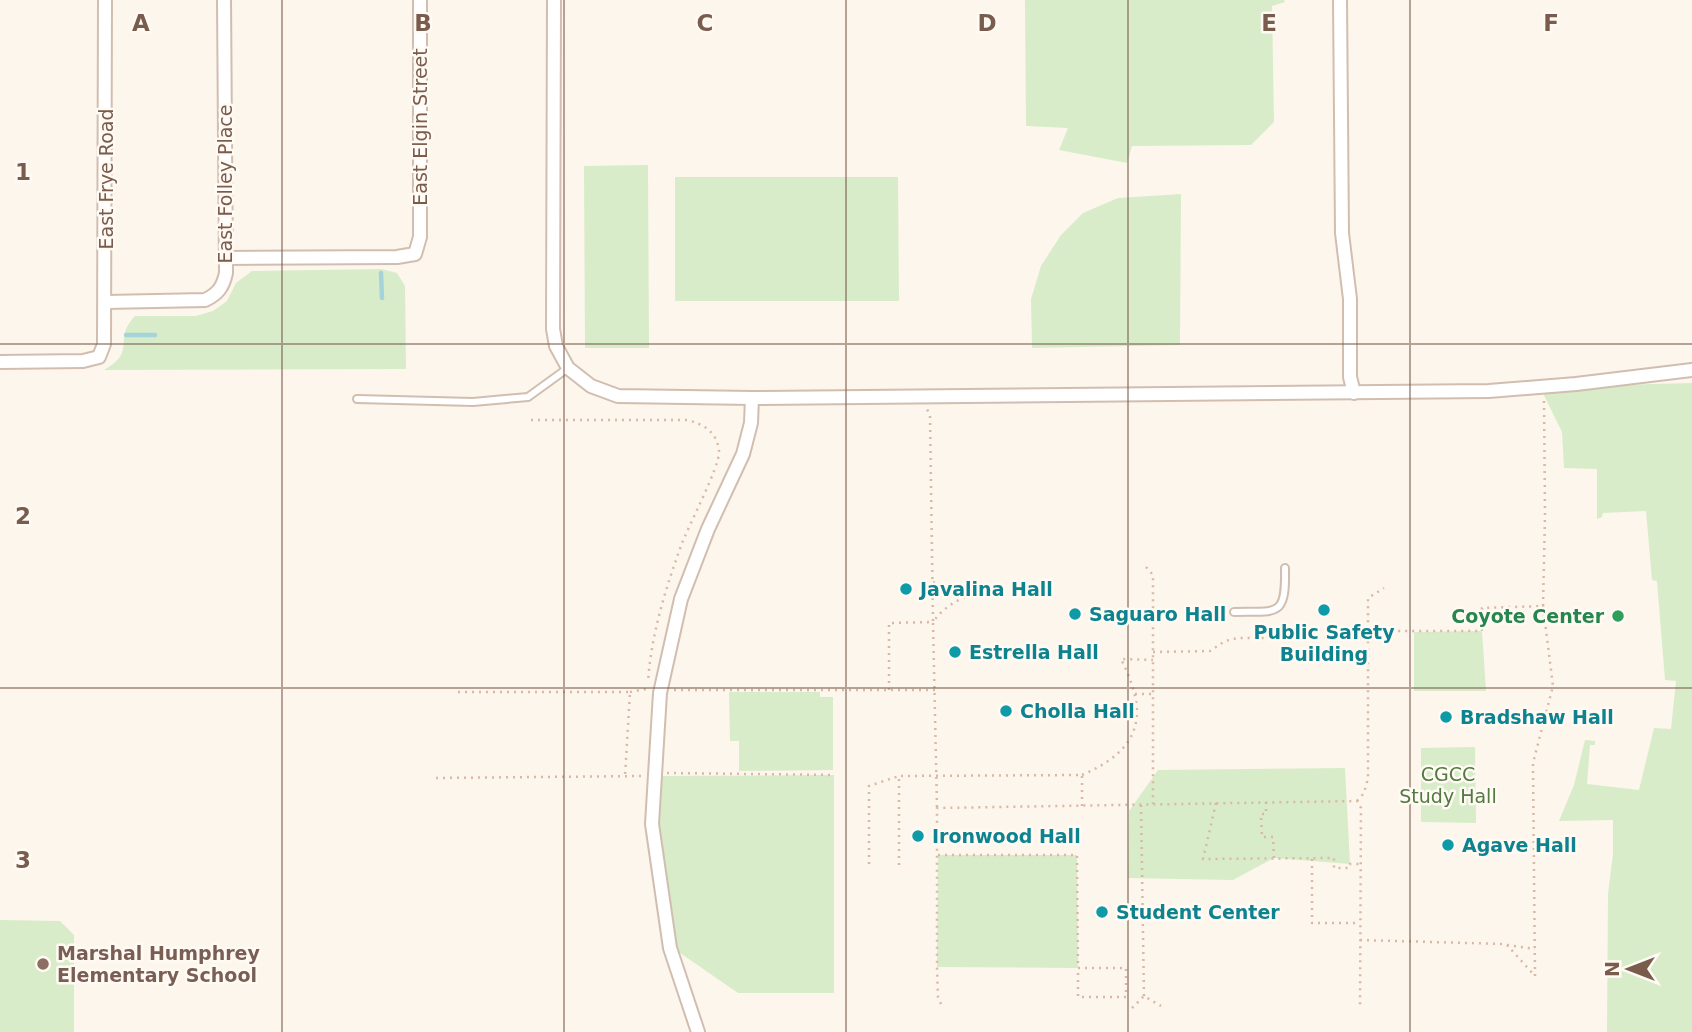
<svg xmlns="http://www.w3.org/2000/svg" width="1692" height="1032" font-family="'DejaVu Sans',sans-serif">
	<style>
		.green { fill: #d8ecc9 }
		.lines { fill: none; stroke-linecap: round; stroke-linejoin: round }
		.stream { stroke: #a5d3da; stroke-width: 4.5 }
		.service-casing { stroke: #d1beb0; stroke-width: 10 }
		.minor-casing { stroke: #d1beb0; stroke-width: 16 }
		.path { stroke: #d9b8a5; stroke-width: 2.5; stroke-dasharray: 2 5; stroke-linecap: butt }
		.service { stroke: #fff; stroke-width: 6 }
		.minor { stroke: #fff; stroke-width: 12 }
		.grid { fill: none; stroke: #7a5c4d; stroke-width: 2; stroke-opacity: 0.55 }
		.culture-dot { fill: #0f9aa8; stroke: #fffaf3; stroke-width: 2.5 }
		.leisure-dot { fill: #2e9e5b; stroke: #fffaf3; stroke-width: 2.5 }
		.education-dot { fill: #8d6e63; stroke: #fffaf3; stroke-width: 2.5 }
		.labels { text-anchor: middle; stroke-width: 5; stroke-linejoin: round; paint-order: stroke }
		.street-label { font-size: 19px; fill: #7a5c4d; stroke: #fffaf3 }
		.culture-label { font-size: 19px; font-weight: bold; fill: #0d838f; stroke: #fffaf3; text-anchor: start }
		.leisure-label { font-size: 19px; font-weight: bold; fill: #27864d; stroke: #fffaf3; text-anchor: end }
		.park-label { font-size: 19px; fill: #537a41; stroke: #fffaf3 }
		.education-label { font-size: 19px; font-weight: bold; fill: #785e54; stroke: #fffaf3; text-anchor: start }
		.grid-label { font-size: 23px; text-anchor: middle; font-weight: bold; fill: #7a5c4d; stroke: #fffaf3; stroke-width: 5; stroke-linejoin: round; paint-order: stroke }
	</style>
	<rect width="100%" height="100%" fill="#fdf6ec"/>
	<g class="green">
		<path d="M1025,0H1284L1285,2L1272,6L1274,122L1251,145L1132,146L1127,163L1059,150L1068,128L1026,126Z"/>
		<path d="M648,165L649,348H585L584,166Z"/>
		<path d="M675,177H898L899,301H675Z"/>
		<path d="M1181,194L1180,345L1032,348L1031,299L1041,266L1061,235L1083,213L1118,198Z"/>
		<path d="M381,269L397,273L405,286L406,369L104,370C138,351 112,340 135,316H196L213,311L227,301L236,283L252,271Z"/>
		<path d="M1692,383V1032H1607L1608,894L1613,854V820L1559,821L1574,785L1585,740L1595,741V745H1590L1587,784L1639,790L1654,728L1671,729L1676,681L1665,680L1657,581L1652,580L1646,511L1603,513L1602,517L1597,519V469L1564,468L1562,432L1540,387Z"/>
		<path d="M1482,631L1486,691H1414V632Z"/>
		<path d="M729,692H820V697H833V770L739,771V741H730Z"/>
		<path d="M1475,747L1476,823L1421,822V748Z"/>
		<path d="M1345,768L1350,864L1274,858L1233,880L1128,878L1129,811L1158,770Z"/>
		<path d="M834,775V993H738L670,946L652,824L655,776Z"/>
		<path d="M938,855H1077L1078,968L937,967Z"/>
		<path d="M0,920L60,921L74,935V1032H0Z"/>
	</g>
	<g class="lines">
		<g class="stream">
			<path d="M381,273L382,298"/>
			<path d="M126,335H155"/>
		</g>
		<g class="service-casing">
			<g id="service">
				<path d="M357,399L473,402L528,397L568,368"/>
				<path d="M1234,612C1278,611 1286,618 1285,568"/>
			</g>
		</g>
		<g class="minor-casing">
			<g id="minor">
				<path d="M554,0L553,329L556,346L568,368L591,386L618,396L752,398L1489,391L1576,384L1692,370"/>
				<path d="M1340,0L1342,233L1350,299V377L1354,393"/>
				<path d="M226,258L397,257L415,254L420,237V0"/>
				<path d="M106,302L205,300C218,294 223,287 226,273L224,0"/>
				<path d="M0,362L83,361L99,357L104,344L105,0"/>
				<path d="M698,1032L670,948L652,824L660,693L681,599L708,529L743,454L751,423L752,398"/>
			</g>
		</g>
		<g class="path">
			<path d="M531,420H687C704,424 717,432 719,451C720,467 688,526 681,546C665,590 651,636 648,682"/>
			<path d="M1146,567L1153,575V804"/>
			<path d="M933,582L965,596"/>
			<path d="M1543,606L1545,515L1544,400"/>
			<path d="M1153,652L1210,651L1225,641L1238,638H1366"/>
			<path d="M674,690H935"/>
			<path d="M889,690V623L933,622L930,416L927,409"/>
			<path d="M458,692H630L625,776"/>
			<path d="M630,692L646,689"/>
			<path d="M1135,694H1153"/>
			<path d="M667,773L834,775"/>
			<path d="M1082,775C1142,749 1149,715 1121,659L1153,660"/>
			<path d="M436,778L643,776"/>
			<path d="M1357,801L1364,793L1368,778V598L1384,588"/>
			<path d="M1266,802V814H1261L1262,837H1273L1274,858"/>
			<path d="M1216,803L1203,859L1334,858V868H1349L1350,864H1360"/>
			<path d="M1141,805L1144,996"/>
			<path d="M937,807L933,622C949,599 977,591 1004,587"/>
			<path d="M938,855H1077L1078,968"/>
			<path d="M1312,859V923H1360"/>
			<path d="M869,864V786L899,776"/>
			<path d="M899,865V776L1082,775V806"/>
			<path d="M1360,940L1504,944L1507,945L1535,976L1533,763L1553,686L1543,606L1482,608V631H1368"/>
			<path d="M1507,945L1535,949"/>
			<rect x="1078" y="968" width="48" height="29"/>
			<path d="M941,1004L938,997L937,967V808L1357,801L1361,808L1360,1007"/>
			<path d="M1132,1008L1144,996L1161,1006"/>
		</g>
		<use href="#service" class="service"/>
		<use href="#minor" class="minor"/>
	</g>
	<path class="grid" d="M282,0V1032M564,0V1032M846,0V1032M1128,0V1032M1410,0V1032M0,344H1692M0,688H1692"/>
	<g class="culture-dot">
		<circle cx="906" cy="589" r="7"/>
		<circle cx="1324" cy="610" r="7"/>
		<circle cx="1075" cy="614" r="7"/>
		<circle cx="955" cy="652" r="7"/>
		<circle cx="1006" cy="711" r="7"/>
		<circle cx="1446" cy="717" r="7"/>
		<circle cx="918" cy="836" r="7"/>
		<circle cx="1448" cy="845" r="7"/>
		<circle cx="1102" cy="912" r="7"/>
	</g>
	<circle class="leisure-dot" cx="1618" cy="616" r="7"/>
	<circle class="education-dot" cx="43" cy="964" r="7"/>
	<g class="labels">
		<g class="street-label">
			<text transform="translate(420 127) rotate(-90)" y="7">East Elgin Street</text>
			<text transform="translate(106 179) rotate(-90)" y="7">East Frye Road</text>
			<text transform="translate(225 184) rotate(-90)" y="7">East Folley Place</text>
		</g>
		<g class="culture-label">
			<text x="920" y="596">Javalina Hall</text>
			<text x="1089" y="621">Saguaro Hall</text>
			<text x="1324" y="639" text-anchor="middle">Public Safety<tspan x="1324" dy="22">Building</tspan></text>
			<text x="969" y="659">Estrella Hall</text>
			<text x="1020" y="718">Cholla Hall</text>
			<text x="1460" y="724">Bradshaw Hall</text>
			<text x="932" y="843">Ironwood Hall</text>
			<text x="1462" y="852">Agave Hall</text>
			<text x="1116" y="919">Student Center</text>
		</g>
		<g class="leisure-label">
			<text x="1604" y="623">Coyote Center</text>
		</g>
		<g class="park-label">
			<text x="1448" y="781">CGCC<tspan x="1448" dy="22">Study Hall</tspan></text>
		</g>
		<g class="education-label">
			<text x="57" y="960">Marshal Humphrey<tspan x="57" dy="22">Elementary School</tspan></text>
		</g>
	</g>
	<g class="grid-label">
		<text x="141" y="31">A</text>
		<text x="423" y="31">B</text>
		<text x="705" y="31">C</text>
		<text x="987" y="31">D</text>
		<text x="1269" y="31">E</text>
		<text x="1551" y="31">F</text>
		<text x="23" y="180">1</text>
		<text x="23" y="524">2</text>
		<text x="23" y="868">3</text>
	</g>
	<g transform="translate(1629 969) rotate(270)" stroke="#fffaf3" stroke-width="5" paint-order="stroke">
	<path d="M0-5L12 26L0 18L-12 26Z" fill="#7a5c4d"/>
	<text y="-10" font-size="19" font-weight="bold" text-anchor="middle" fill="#7a5c4d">N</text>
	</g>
</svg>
